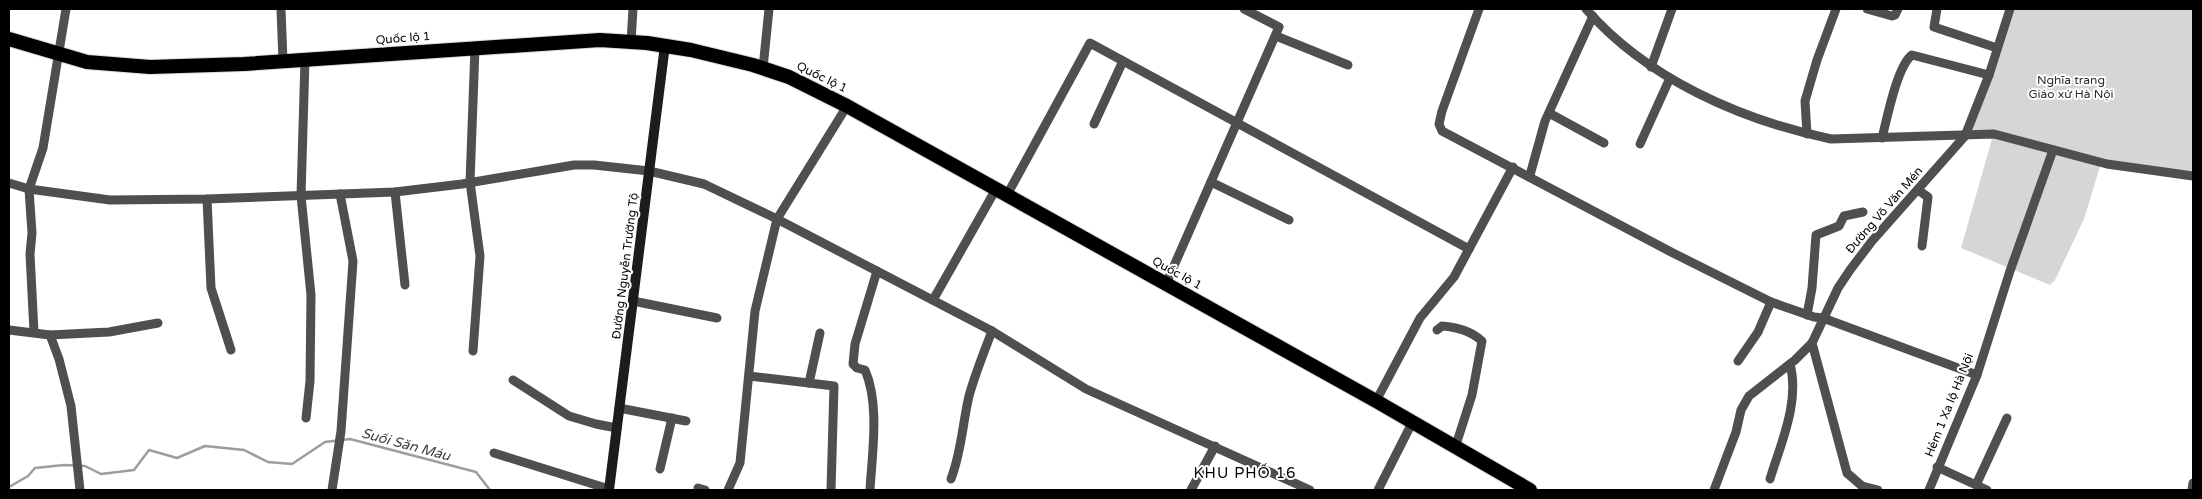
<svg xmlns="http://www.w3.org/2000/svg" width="2202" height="499" font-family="'Varela Round',sans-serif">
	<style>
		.green { fill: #d6d6d6 }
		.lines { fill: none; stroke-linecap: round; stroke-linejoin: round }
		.stream { stroke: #9d9d9d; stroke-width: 2.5 }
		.trunk-casing { stroke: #dbdbdb; stroke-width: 16 }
		.minor { stroke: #4f4f4f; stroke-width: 9 }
		.secondary { stroke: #1c1c1c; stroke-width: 10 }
		.trunk { stroke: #000; stroke-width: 14 }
		.labels { text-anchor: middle; stroke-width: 4; stroke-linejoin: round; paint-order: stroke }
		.street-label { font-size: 12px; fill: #000; stroke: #fff }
		.park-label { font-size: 12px; fill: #2d2d2d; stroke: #fff }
		.water-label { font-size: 14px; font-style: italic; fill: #3e3e3e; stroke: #fff }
		.quarter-label { font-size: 15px; letter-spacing: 1px; fill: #000; stroke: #fff }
	</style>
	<rect width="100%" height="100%" fill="#fff"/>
	<path class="green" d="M2014,9H2193V173L2102,160L2084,219L2055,280L2050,285L1961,248L1994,132H1969Z"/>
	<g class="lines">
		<path class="stream" d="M9,487L28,476L35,468L64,465L85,466L101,474L134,470L149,450L177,458L205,446L244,450L268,462L292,464L325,442L350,439L476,472L490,490"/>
		<g class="trunk-casing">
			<path id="trunk" d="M9,39L87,62L150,67L244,64L600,40L647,43L691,50L753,65L789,77L847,106L1376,401L1530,490"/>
		</g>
		<g class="minor">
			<path d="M281,9L283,61"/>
			<path d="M1479,9L1442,111L1439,124L1442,131L1673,253L1771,302L1814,317L1823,318L1977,375"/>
			<path d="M1586,9C1647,79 1741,120 1831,139L1994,134L2107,164L2193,176"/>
			<path d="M1867,9L1892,16L1895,15L1898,9"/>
			<path d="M1937,9L1934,27L1997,48"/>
			<path d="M1276,36L1348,65"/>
			<path d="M631,42L633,9"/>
			<path d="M305,60L301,196L311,295L310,381L306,418"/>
			<path d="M1651,67L1672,9"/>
			<path d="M763,68L769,9"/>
			<path d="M1549,113L1604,143"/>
			<path d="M1094,124L1123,61"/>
			<path d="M1807,134L1805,101L1817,60L1836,9"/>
			<path d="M1882,138C1887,119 1897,66 1912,55L1989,75"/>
			<path d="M1640,144L1670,78"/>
			<path d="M1530,175L1545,121L1593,16"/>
			<path d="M1211,182L1289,220"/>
			<path d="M9,183L29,189L110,200L207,199L395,192L462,184L574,165H594L649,171L704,184L777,219L992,331L1086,389L1310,490"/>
			<path d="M1918,190L1928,197L1922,246"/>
			<path d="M395,192L405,285"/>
			<path d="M1007,195L1090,43L1469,249"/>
			<path d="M207,199L211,288L231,350"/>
			<path d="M1166,284L1279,27L1244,9"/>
			<path d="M933,300L996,189"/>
			<path d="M633,301L717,318"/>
			<path d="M1807,315L1812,288L1816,235L1839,226L1844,216L1863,212"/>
			<path d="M9,330L50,335L59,359L71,406L80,490"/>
			<path d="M1437,330L1442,326C1456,327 1471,331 1482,341L1472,395L1455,448"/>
			<path d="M34,332L30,254L32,233L29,189L43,148L66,9"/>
			<path d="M820,333L809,383L834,386L831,490"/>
			<path d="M50,335L109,332L158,323"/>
			<path d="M1812,343L1847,473L1862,486L1878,490"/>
			<path d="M473,351L480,256L470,182L475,48"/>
			<path d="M1738,361L1758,332L1771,302"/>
			<path d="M749,376L809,383"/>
			<path d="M513,380L569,416L596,424L617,428"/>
			<path d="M1376,401L1420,318L1454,277L1513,167"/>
			<path d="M619,408L686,421"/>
			<path d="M494,453L609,489"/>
			<path d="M1937,467L1987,490"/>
			<path d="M660,469L672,418"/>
			<path d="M951,479C962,450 962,426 969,396C975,374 984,352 992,331"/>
			<path d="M1770,479C1781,443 1800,402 1790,364"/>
			<path d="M1976,485L2007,418"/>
			<path d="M698,488L705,490"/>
			<path d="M332,490L341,431L353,261L340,194"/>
			<path d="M728,490L740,463L755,311L777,219L847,106"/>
			<path d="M870,490C872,454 880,404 865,370L857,368L853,364L855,344L877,271"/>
			<path d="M1191,490L1215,446"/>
			<path d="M1378,490L1412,423"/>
			<path d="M1714,490L1736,432L1741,410L1749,396L1795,360L1812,343L1838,288L1850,270L1872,241L1965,136L1989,75L2010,9"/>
			<path d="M1929,490L1977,375L2010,271L2053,150"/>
			<path d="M2192,490L2193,483"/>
		</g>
		<path class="secondary" d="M609,490L665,45"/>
		<use href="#trunk" class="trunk"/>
	</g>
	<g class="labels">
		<g class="street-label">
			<text transform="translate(403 38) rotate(-4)" y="4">Quốc lộ 1</text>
			<text transform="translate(822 77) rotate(26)" y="4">Quốc lộ 1</text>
			<text transform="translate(1884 210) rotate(-49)" y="4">Đường Võ Văn Mén</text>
			<text transform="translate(625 266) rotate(-83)" y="4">Đường Nguyễn Trường Tộ</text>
			<text transform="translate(1177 273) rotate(29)" y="4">Quốc lộ 1</text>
			<text transform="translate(1949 405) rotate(-68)" y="4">Hẻm 1 Xa lộ Hà Nội</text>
		</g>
		<g class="park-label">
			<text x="2071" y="84">Nghĩa trang<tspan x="2071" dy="14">Giáo xứ Hà Nội</tspan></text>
		</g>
		<g class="water-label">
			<text transform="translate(406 444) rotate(15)" y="5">Suối Săn Máu</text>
		</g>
		<g class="quarter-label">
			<text x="1245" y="478">KHU PHỐ 16</text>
		</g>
	</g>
	<rect width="2202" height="499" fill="none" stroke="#000000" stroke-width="20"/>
</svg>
